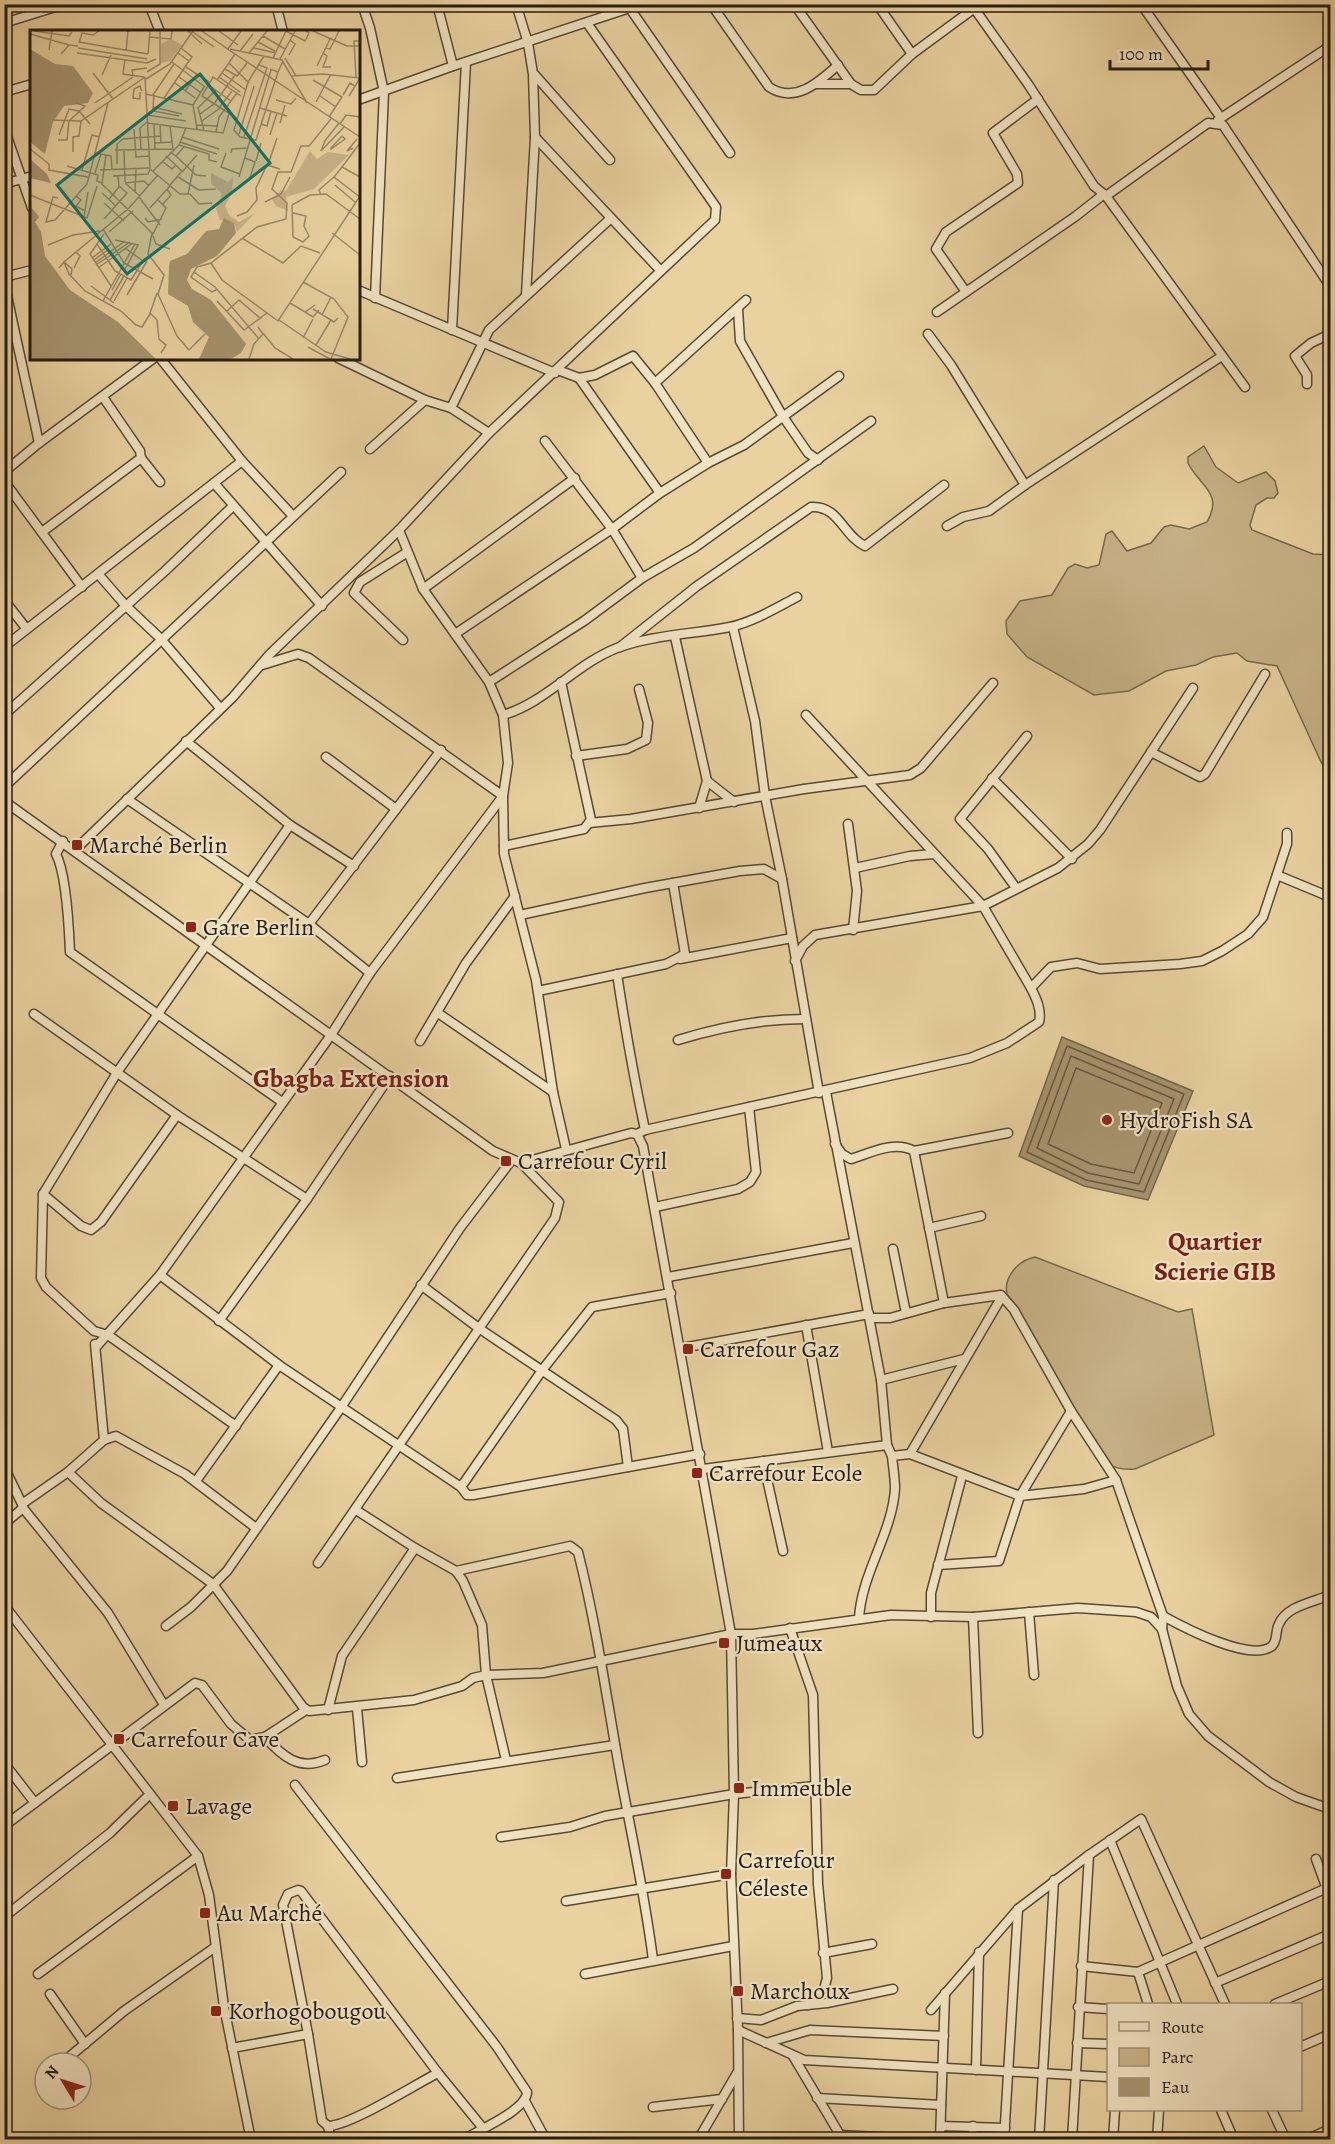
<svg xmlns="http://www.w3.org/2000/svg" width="1335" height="2144" font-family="Alegreya,serif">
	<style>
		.green { fill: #c8b388; stroke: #76684c; stroke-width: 1.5 }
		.water { fill: #a6946f; stroke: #726449; stroke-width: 1.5 }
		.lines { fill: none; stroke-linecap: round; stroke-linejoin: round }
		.shore { stroke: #665840; stroke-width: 1.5 }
		.minor-casing { stroke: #564a35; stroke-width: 11 }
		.minor { stroke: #f1e2c1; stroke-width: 8 }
		.poi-dot { fill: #8f2418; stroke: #f1e2c1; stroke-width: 2 }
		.labels { text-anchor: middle; stroke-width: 4.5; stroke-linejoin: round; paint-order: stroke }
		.poi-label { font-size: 24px; fill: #251c11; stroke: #f1e2c1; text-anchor: start }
		.neighbourhood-label { font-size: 26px; font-weight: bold; fill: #7a1f14; stroke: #f1e2c1 }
		.inset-road { fill: none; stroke: #9b8967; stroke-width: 1.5 }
		.view { fill: #0f766e; fill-opacity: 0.15; stroke: #0f766e; stroke-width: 3 }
		.inset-edge { fill: none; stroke: #251c11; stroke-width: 3 }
	</style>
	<rect width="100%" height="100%" fill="#e9d2a0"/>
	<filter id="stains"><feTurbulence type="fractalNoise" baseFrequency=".00333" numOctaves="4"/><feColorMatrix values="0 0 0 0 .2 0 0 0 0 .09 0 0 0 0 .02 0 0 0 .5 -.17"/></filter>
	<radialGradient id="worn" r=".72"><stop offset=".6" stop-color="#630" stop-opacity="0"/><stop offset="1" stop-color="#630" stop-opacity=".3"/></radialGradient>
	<g class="green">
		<path d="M1204,446L1216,467L1238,483L1266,472L1275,481L1278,493L1274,498H1267L1256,505L1250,525L1252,530L1313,554L1330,555V776L1321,762L1277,666L1247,661L1237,653L1213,657L1196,665L1166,671L1129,691L1094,695L1027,657L1007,634L1006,621L1020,601L1052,595L1068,568L1075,564L1087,568L1099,565L1106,534L1112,531L1127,551L1151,543L1164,527L1171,525L1189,529L1207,522C1224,492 1199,486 1188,463V457Z"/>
		<path d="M1035,1257L1178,1312L1192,1309L1214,1435L1135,1469C1121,1470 1113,1468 1103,1460L1007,1294C1003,1277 1019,1260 1035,1257Z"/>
	</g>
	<path class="water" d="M1062,1037L1193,1091L1148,1200L1084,1186L1019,1156Z"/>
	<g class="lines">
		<g class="shore">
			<path d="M1067,1046L1184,1094L1144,1192L1086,1180L1027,1152Z"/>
			<path d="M1071,1056L1174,1099L1139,1184L1088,1173L1037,1148Z"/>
			<path d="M1076,1068L1162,1103L1134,1173L1091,1164L1048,1144Z"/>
		</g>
		<g class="minor-casing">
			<g id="minor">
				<path d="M149,4L160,32"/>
				<path d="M276,4L283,32"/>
				<path d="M362,4L370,28L384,92L375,298"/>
				<path d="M437,4L453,66"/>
				<path d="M516,4L528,43L533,74L535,137L660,270"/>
				<path d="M711,4L769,87C795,104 818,83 838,65"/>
				<path d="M794,4L851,84L861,90H874L912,54L980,4"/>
				<path d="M877,4L912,54"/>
				<path d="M971,4L1028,84L1094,186L1106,196L1245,387"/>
				<path d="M1141,4L1221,118"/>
				<path d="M150,8L162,4"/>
				<path d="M631,10L730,153"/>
				<path d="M4,23L65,4"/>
				<path d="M534,74L610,160"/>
				<path d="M816,84H851"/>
				<path d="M4,92L32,84"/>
				<path d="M358,100L453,66L642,4"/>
				<path d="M1218,120L1330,46"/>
				<path d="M4,128L32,208"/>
				<path d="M4,184L32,176"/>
				<path d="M1106,196L1208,123L1223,125L1330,286"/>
				<path d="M4,277L32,270"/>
				<path d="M4,282L39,443"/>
				<path d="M358,290L555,373"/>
				<path d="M966,292L936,249L946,232L1018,183L1017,174L993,133L1038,99"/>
				<path d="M526,295L535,137"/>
				<path d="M738,309L740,341L782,415L808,453L818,460"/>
				<path d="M937,312L1076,216L1104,194"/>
				<path d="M452,330L466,62"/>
				<path d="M928,334L951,365L1025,485L1222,356"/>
				<path d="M160,358L242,461L293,516"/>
				<path d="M338,358L425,400L451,408L489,433"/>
				<path d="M558,370L579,378L660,493"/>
				<path d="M579,378L595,375L633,356L655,383L708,463"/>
				<path d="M655,383L746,300"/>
				<path d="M1307,384V375L1295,356L1311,343L1330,334"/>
				<path d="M451,408L489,330L610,219"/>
				<path d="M545,441L612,529L642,578"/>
				<path d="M370,449L425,400"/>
				<path d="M141,458L160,482"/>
				<path d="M4,472L39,443L154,358"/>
				<path d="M4,481L82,587"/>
				<path d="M214,483L322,606"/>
				<path d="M947,526L963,517L989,511L1025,485"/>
				<path d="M399,530L423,589L489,682L503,715L508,763L503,796L504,854L536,980L553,1092L566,1149"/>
				<path d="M42,532L141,458L140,451L103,397"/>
				<path d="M99,575L126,606L161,639L220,708"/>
				<path d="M423,589L575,478"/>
				<path d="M4,600L26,628"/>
				<path d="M733,627L755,721L765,796L782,879"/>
				<path d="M455,634L612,529L660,493L708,463L744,445L839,376"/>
				<path d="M675,637L707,781L699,808"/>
				<path d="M403,640L354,593L360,582L406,553"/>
				<path d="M4,647L242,461"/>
				<path d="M620,647L697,586L811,507C839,505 843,536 865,546L944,485"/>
				<path d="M489,682L584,621L642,578L694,548L871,421"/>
				<path d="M4,715L165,571L233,506"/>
				<path d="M503,715C545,703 576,664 617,648C652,635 694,634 730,627C753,622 776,608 797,597"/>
				<path d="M806,715L983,906L1031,988"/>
				<path d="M186,741L290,825L354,866"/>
				<path d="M1151,752L1200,777L1205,774L1265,674"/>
				<path d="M576,756L627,749L646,740L648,723L639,689"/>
				<path d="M326,757L396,809"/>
				<path d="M992,778L1072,859"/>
				<path d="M707,781L734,802"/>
				<path d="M4,787L341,472"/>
				<path d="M127,799L309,924L370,973"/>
				<path d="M4,801L493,1151L521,1163L631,1133L637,1134L645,1130L970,1058L1007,1043L1039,1022C1042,1010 1036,998 1031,988L1051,967L1077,963L1100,969L1180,964L1202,961L1222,951L1248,934L1263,917L1287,844V833"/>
				<path d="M589,823L631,819L804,789L910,775L921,768L993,683"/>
				<path d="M848,824L857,891L853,930"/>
				<path d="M63,841L56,854C66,873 69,928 70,952L282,1102"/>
				<path d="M504,846L584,829L591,820L561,682"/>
				<path d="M75,850L233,697L269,655L399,530L489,433L715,220L716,207L587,23"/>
				<path d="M855,868L910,856L934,854"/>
				<path d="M1277,875L1330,897"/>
				<path d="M1016,888L988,849L960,819L1027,736"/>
				<path d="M520,915L645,888L740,871L764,869L782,879L819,1093"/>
				<path d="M309,924L441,750"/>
				<path d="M680,959L792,938"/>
				<path d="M795,961L803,946L815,935L983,906L1058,868L1088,844L1100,830L1193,688"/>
				<path d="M617,974C625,1027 634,1078 645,1130"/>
				<path d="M538,991L666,964L685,954L673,883"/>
				<path d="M438,1013L553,1092"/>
				<path d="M34,1014L177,1115L307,1199L390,1076"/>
				<path d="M678,1040C720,1027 761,1019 804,1019"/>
				<path d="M420,1041L466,963L515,896"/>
				<path d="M826,1092L881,1380L887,1445"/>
				<path d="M637,1134L643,1146L731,1634L734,1794L731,1874L738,2030L739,2140"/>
				<path d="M835,1144L842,1154L851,1159C870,1153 895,1140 914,1151L944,1303"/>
				<path d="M914,1151L1008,1133"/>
				<path d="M43,1194L81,1226L91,1230L101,1222L177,1115"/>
				<path d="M655,1207L738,1189L750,1182L756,1172L749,1107"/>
				<path d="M929,1228L981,1216"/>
				<path d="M893,1249L906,1313"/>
				<path d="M160,1275L279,1365L461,1487"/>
				<path d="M668,1277L853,1243"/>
				<path d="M421,1285L480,1329L616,1420L623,1429L628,1467"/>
				<path d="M671,1293L592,1307L543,1369L461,1487L467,1495H473L700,1454"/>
				<path d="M870,1318H890L944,1303L1001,1295L1014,1310L1071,1411L1116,1480L1163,1616L1162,1629"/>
				<path d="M219,1321L307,1199"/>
				<path d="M806,1325L828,1452"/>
				<path d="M95,1344L104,1440"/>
				<path d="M96,1347L160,1275L331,1035L370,973L503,796L309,658L298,654L262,665"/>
				<path d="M682,1348L869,1314"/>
				<path d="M881,1380L964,1359"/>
				<path d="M236,1426L108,1335L94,1331L46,1287L41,1278L43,1194L118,1071L290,825"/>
				<path d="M910,1454L1001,1298"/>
				<path d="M763,1461L783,1551"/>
				<path d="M4,1467L22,1504"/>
				<path d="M703,1469L887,1445L892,1456L910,1454L1020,1496L1084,1489L1116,1480"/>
				<path d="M68,1472L101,1503L213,1584L303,1707L309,1711L414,1700L462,1686L473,1678L486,1675L543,1673L731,1634H753L891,1615L973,1617L1078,1608L1136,1612L1151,1617L1162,1629L1177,1686L1189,1714L1208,1736L1269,1782L1296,1797L1330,1809"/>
				<path d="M196,1481L279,1365"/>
				<path d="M23,1508L108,1613L164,1705"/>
				<path d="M356,1510L415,1548L456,1571L463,1581L482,1625L486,1675L506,1760"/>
				<path d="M4,1524L23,1508L22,1504L68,1472L104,1440L116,1436L185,1474L256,1528"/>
				<path d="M318,1563L555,1218L559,1202L521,1163"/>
				<path d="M938,1565L999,1561L1020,1496L1071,1411"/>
				<path d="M456,1571L570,1546L578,1552C594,1615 604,1680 615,1744C627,1816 644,1887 653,1960"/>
				<path d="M4,1605L198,1856L209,1895L224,2007L251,2140"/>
				<path d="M1029,1612L1034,1675"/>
				<path d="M1163,1616C1183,1627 1251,1663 1272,1646C1278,1640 1275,1631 1279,1624C1286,1606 1314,1602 1330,1595"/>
				<path d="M931,1617V1593L962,1476"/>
				<path d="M973,1617L978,1733"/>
				<path d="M859,1619C861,1574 892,1534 895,1489C895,1478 893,1467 892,1456"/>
				<path d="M166,1626L191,1607L227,1571L340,1409L460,1228L511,1161"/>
				<path d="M790,1628L813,1695L818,1884L827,1978L824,1989L808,2005"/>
				<path d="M357,1708L362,1762"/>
				<path d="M328,1710L342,1656L415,1548"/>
				<path d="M265,1737C282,1756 299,1771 325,1760"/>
				<path d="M4,1763L35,1803"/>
				<path d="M397,1778L615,1745"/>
				<path d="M295,1785L497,2047L527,2092C527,2110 478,2130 463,2140"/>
				<path d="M4,1826L195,1683L202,1685L231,1724L250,1740L265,1737L306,1710"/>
				<path d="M501,1837L570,1827L605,1816L734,1794L815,1786"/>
				<path d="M1110,1840L1177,2004"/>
				<path d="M1316,1859L1330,1897"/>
				<path d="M566,1901L731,1874"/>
				<path d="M4,1917L110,1833L150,1794"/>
				<path d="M823,1953L872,1944"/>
				<path d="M1081,1966L1138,1972L1327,1888"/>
				<path d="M1138,1972L1148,2004"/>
				<path d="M38,1974L198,1856"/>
				<path d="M585,1974L733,1946"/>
				<path d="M1215,1983L1330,1934"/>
				<path d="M50,1994L85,2044"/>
				<path d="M1275,2004L1330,1981"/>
				<path d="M1078,2007L1108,2009"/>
				<path d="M931,2010L1018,1909L1089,1855L1141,1819L1225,2004"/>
				<path d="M737,2018L761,2020L797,2006L827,2003L893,1989"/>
				<path d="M738,2030L804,2060L1108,2077"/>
				<path d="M308,2034L283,1905L288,1894L298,1890L301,1891L438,2073L482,2127"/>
				<path d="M766,2043L810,2030L944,2036"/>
				<path d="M1077,2043L1108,2044"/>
				<path d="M1300,2047L1330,2034"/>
				<path d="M232,2048L308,2034L322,2121L328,2126C350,2126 414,2085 438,2073"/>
				<path d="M793,2056L843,2140"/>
				<path d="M62,2063L124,2011L214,1948"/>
				<path d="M976,2070L979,1952"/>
				<path d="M817,2098L941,2105"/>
				<path d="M525,2101L546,2140"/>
				<path d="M653,2107L722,2099"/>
				<path d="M1221,2110L1234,2140"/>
				<path d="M1272,2110L1286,2140"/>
				<path d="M328,2126L331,2140"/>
				<path d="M941,2126L1005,2128"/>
				<path d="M840,2135L936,2140"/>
				<path d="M698,2140L737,2073"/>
				<path d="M940,2140L945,1993"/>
				<path d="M972,2140L973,2126"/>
				<path d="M1004,2140L1018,1909"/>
				<path d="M1039,2140L1054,1880"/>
				<path d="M1072,2140L1089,1855"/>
				<path d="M1113,2140L1115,2110"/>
				<path d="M1157,2140L1159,2110"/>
				<path d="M1306,2140L1330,2129"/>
			</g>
		</g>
		<use href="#minor" class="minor"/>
	</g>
	<g class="poi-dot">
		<rect x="71" y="839" width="12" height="12" rx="3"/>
		<rect x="185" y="921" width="12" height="12" rx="3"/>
		<circle cx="1107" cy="1120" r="6"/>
		<rect x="500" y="1155" width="12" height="12" rx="3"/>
		<rect x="682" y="1343" width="12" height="12" rx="3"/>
		<rect x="691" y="1467" width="12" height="12" rx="3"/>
		<rect x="718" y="1637" width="12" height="12" rx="3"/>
		<rect x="113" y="1733" width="12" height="12" rx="3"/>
		<rect x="733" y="1782" width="12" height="12" rx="3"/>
		<rect x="167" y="1800" width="12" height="12" rx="3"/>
		<rect x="720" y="1868" width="12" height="12" rx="3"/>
		<rect x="199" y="1907" width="12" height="12" rx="3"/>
		<rect x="732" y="1985" width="12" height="12" rx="3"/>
		<rect x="210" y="2005" width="12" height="12" rx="3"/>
	</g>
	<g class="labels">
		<g class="poi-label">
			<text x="89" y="853">Marché Berlin</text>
			<text x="203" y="935">Gare Berlin</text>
			<text x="1119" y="1128">HydroFish SA</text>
			<text x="518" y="1169">Carrefour Cyril</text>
			<text x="700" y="1357">Carrefour Gaz</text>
			<text x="709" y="1481">Carrefour Ecole</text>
			<text x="736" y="1651">Jumeaux</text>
			<text x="131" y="1747">Carrefour Cave</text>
			<text x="751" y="1796">Immeuble</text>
			<text x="185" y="1814">Lavage</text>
			<text x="738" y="1868">Carrefour<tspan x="738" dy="28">Céleste</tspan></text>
			<text x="217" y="1921">Au Marché</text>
			<text x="750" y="1999">Marchoux</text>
			<text x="228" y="2019">Korhogobougou</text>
		</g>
		<g class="neighbourhood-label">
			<text x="351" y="1087">Gbagba Extension</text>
			<text x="1215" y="1250">Quartier<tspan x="1215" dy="30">Scierie GIB</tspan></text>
		</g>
	</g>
	<g transform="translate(30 30)">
		<rect width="330" height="330" fill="#e9d2a0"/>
		<path d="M141,9L152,15L140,31L130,33L131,14ZM280,121L287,129L298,122L319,125L284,159L256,167L258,181L246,176L242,169L251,160L256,161ZM181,143L198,152L203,147L202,162L195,176L199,185L209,192L225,183L207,202L204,193L190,190L186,179L192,164L181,153Z" fill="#c8b388"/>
		<path d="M0,19L25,34L43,36L63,63L58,73L34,76L23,92L15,124L0,112ZM0,129L17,144L21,153L0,148ZM0,176L9,187L5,192L11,202L15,226L40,260L88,292L126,329H0ZM194,188L204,193L206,203L187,226L161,239L157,250L162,259L181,270L216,314L211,323L201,329H169L179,307L163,292L158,276L138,264L139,237L140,231L157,224L176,201L189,199Z" fill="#a6946f"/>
		<path class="inset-road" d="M5,1L39,6L42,2M158,1L172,14M172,1L199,20M189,1L208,15M256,1L275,11L279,3L276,1M283,1L317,16H330M163,2L184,17M0,4L39,15M233,6L255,19M119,7L141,9L142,1M49,12L118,24M228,12L245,21M49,13L52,3L63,5L69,1M48,18L117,29M224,18L246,23M295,18L300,19L309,1M198,19L211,1M200,19L252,30L277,73M19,20L22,1M199,20L330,107M96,21L98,1M210,21L223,4M47,23L117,33L126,29M148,23L159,31L162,27L151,18M219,23L237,1M293,23L297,26L293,37H301M31,24L39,15L48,16M118,24L120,1M259,25L265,14L260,10M234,26L218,52L204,100L210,107L226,110L248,42M243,28L256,1M255,28L266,46M95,29L93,44L114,47M250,29L265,1M142,32L175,57M199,33L219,53M287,36L300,9M156,37L179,52M195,39L207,46L217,33M240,39L248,42L253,31M117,42L130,34V1M63,43L83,69M192,43L216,60M72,45L81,25M103,46L102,40L117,38M261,46L293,44L330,48L319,66M115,47L120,139L150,164H160L169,174L182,173M149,47L170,62M189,47L210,62M326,47L324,11H330M116,49L140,34L163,1M187,50L205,24M283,50L312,67L299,87M145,53L165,68M177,54L201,71M155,61L167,44M110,62V69L103,68L104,59L110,56L112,61M116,64L163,75M123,65L144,34M124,65L123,77L152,84M313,65L320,53L325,56M290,66L306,77M134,68L159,31M246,70L261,74L266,68M286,72L301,44M65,73L103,47M123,77V81L149,86M189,78L202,61M230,78L257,86M170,84L184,74L205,45M117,85L156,91M208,89L172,66L183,47L211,66M22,90L51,91L115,47M172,91L190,78M117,93L193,103L199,84M250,93L255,75M124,94L125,119M231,94L237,96L241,81M310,94L316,85L330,87M130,95L131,113M166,95L187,96M104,99L106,127L119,126M167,99L163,75L174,57M174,100L168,78L186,60M186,102L189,87L207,63M209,104L224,56M29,105L39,79L49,81L60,94M240,105L247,83M312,106L315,109L301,119V118ZM152,107L189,119M214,107L237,38L229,35M28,110H37L39,91L55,76L46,73M295,111L291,121L314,97M150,112L187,124M294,112L309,93M125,113L143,112M330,113L312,137L330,147M149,115L179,124V130L187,132M323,118L317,121L327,109M0,119L19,134V140L58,147M85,120L143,119L140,96M111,120L110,98L117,92M94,121L95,152M43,122V107L49,106L51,91M140,122L146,126L154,117M65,123L81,126L82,140M196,123L191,137L210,144M201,123L202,119L218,118M76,125L72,154L122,203L118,224L134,245L128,264L147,306L159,320L175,304M136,126L152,141L140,155M146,126L166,145L176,146M215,128L225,132L219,151M132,131L142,139L146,135M226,131L231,113M87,134V114L93,109L130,106M238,135L247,108M37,136L68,145L67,151L72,153M312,137L304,147L330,167M52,140L62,105L69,107M70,140L119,138M123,141L149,115L156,98M152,142L167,125M65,143L71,124M83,146L118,144L120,139M148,147L169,160L186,159M209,147L241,40M95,153L114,151L119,156M95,153L110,166M305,155L325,172M105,162L106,139M72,163L86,176M158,164L164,135M0,165L57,188L67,156M291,165L289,160L304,147M46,166L51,170L46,176L55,181M109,167L130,195M28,168L23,167L16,192L25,190L57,154L78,73M79,169L89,157L88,146M235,172L251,164L260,147M74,173L94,191M132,175L141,165L137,159M262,175L263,207L273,212L279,206L274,196L276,186L263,183M262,175L280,165L296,164L330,189M120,178L140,156M207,186L217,182L227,170L226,158L237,135L250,139M54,187L58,162M115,188L118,192L132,189M74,189L97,163L89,156M73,199L94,233L123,249M79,202L103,181M302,203L330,225M74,204L60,224L81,256M122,206L136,178L128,170M123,206L126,214L140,219M212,208L253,233L271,216L290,223M85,210L108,215L94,241M67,214L85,241L101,250L115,228M18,215L43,205L70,201M95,218L113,231M62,228L81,214M64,230L79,219M65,233L95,211M181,233L192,250L248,291L330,166M66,235L100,212M29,238L34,232L42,239L41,245M44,238L50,226L46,222M68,238L103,213M164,242L185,257L229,309M273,252L304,269L318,287L301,329M61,256L84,273M82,260L91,244M186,260L182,262L161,247L167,237L181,233L227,197L256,189L257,173L242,159L248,142H261L271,116H279L301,89M127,263L120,283L127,290L129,309L136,315L131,323M97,265L117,231M80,270L94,246M73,271L105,214M84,271L97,248M187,271L214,300L237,283M260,273L275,282L285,275M283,279L304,292L308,288M197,281L209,270L231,289M275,282L283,287L289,280M120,284L112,297L106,295L91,281L55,261L39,244L34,232L99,178L128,145M292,285L301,267M249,290L296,322L320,329M233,303L245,318L263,329M273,308L283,289M286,315L301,290M278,317L300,329M219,329L224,314L233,304L228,297"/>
		<path class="view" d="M170,44L240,133L97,244L27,155Z"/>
		<rect width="330" height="330" class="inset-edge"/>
	</g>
	<rect width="1335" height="2144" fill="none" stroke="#e9d2a0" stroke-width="24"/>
	<rect x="6" y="6" width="1323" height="2132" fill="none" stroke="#251c11" stroke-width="3"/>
	<rect x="12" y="12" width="1311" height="2120" fill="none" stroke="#251c11" stroke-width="1.5"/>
	<rect x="1107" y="2003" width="195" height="108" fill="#f1e2c1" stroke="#9f937b" stroke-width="1.5"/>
	<rect x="1119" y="2022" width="30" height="9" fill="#f1e2c1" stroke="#9f937b" stroke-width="1.5"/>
	<text x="1161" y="2033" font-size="18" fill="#251c11">Route</text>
	<rect x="1119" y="2048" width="30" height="18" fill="#c8b388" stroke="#9f937b" stroke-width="1.5"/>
	<text x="1161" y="2063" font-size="18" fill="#251c11">Parc</text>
	<rect x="1119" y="2078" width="30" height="18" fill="#a6946f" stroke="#9f937b" stroke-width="1.5"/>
	<text x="1161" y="2093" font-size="18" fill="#251c11">Eau</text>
	<g transform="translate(63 2081) rotate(308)"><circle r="28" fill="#f1e2c1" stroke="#9f937b" stroke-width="1.5"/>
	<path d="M0-4.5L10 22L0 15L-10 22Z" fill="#8f2418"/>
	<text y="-9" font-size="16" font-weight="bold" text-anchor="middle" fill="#251c11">N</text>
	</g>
	<path d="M1110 60v9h98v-9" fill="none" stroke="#251c11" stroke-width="3"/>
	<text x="1119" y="60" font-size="18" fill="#251c11" stroke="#f1e2c1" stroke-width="4.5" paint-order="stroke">100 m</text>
	<rect width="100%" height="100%" filter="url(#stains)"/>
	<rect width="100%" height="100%" fill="url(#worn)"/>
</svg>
